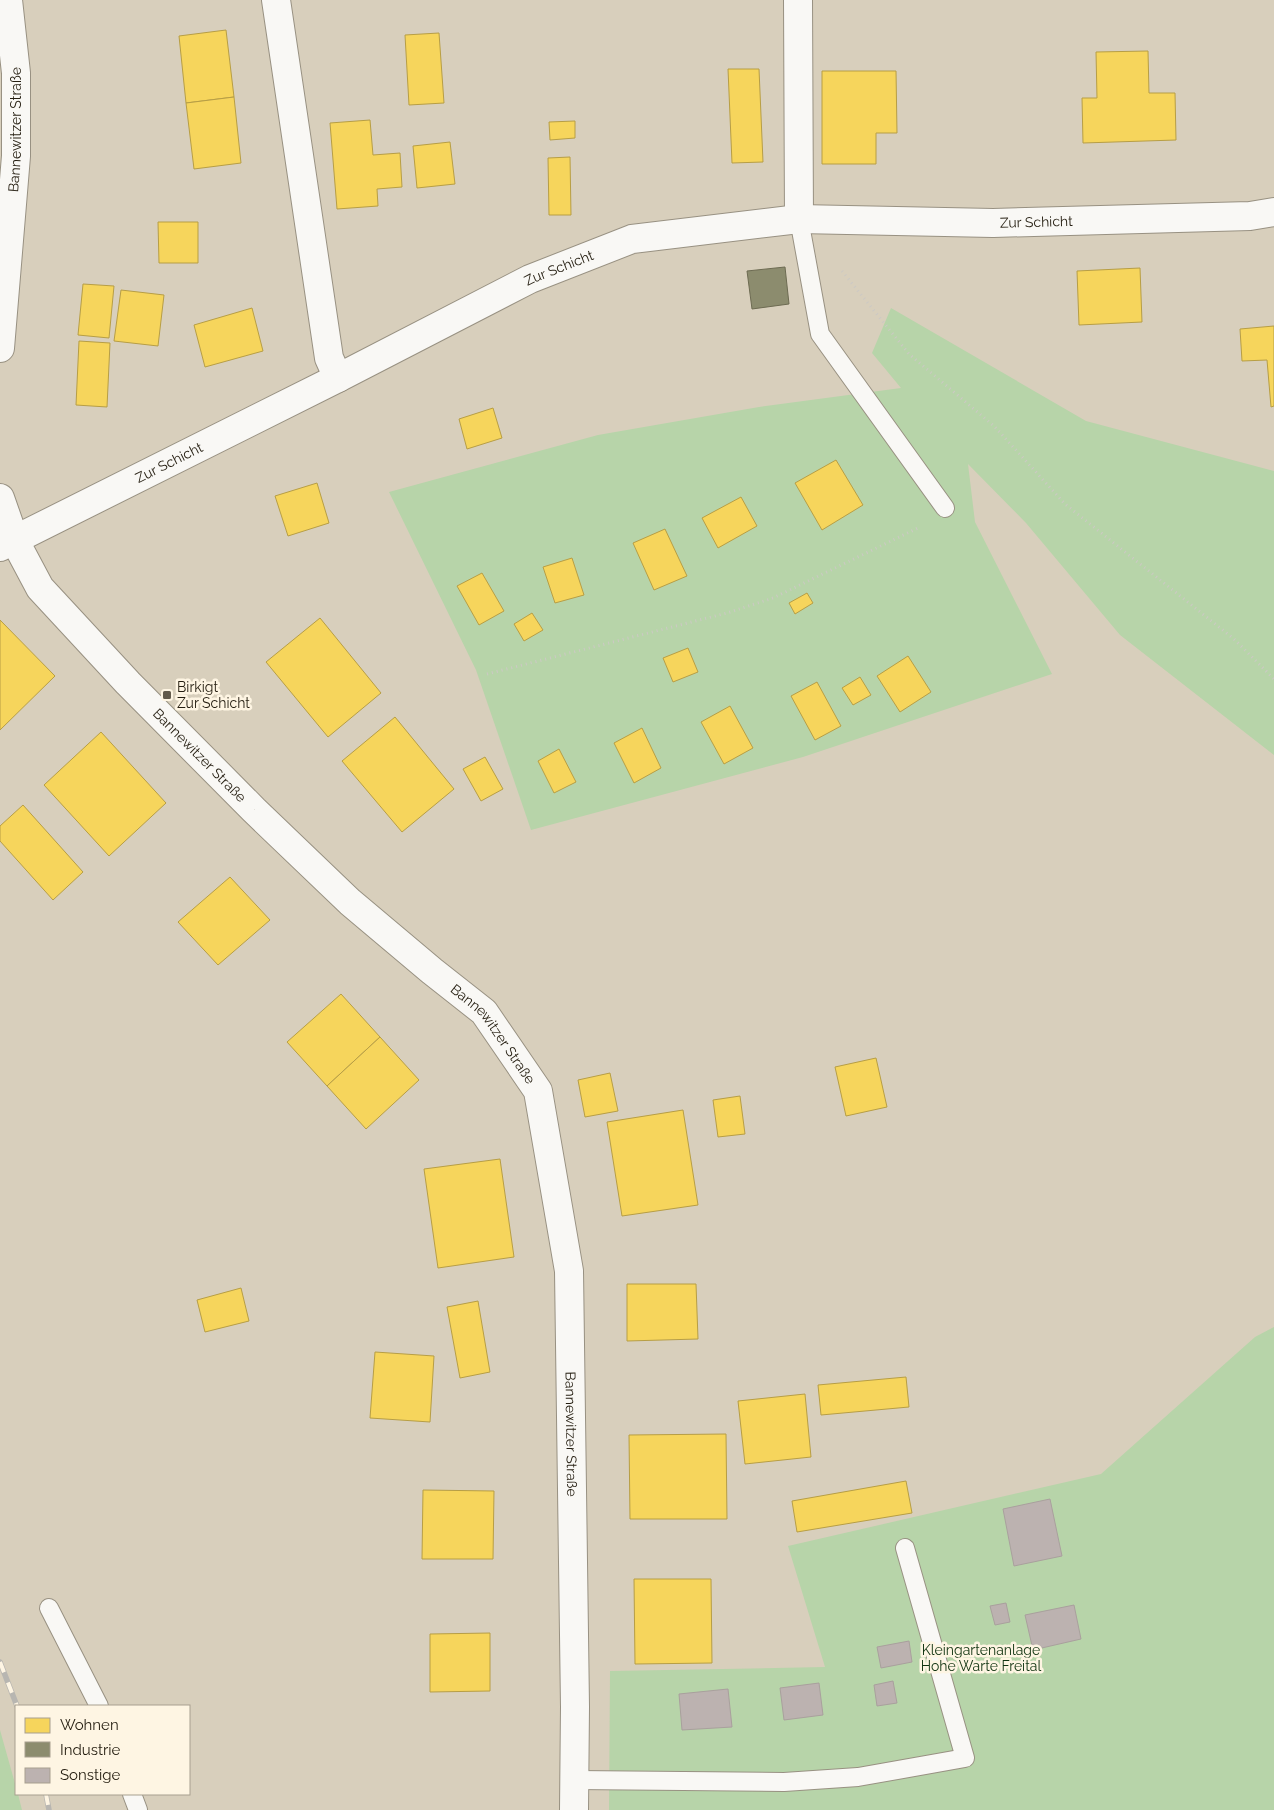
<svg xmlns="http://www.w3.org/2000/svg" width="1274" height="1810" font-family="Raleway,sans-serif">
	<style>
		.green { fill: #b7d4a9 }
		.homes { fill: #f6d55c; stroke: #b79e45 }
		.industry { fill: #8c8c6e; stroke: #6d6b52 }
		.building { fill: #bcb2b0; stroke: #a9a09d }
		.lines { fill: none; stroke-linecap: round; stroke-linejoin: round }
		.lane-casing { stroke: #989182; stroke-width: 20 }
		.street-casing { stroke: #989182; stroke-width: 30 }
		.path { stroke: #ccc9c4; stroke-width: 3; stroke-dasharray: 1 4; stroke-linecap: butt }
		.lane { stroke: #f9f8f5; stroke-width: 18 }
		.street { stroke: #f9f8f5; stroke-width: 28 }
		.rail-casing { stroke: #b8b6b1; stroke-width: 5.5 }
		.rail { stroke: #fef5e3; stroke-width: 4; stroke-dasharray: 11; stroke-linecap: butt }
		.poi-dot { fill: #635b4c; stroke: #fef5e3; stroke-width: 2 }
		.labels { text-anchor: middle; stroke-width: 5; stroke-linejoin: round; paint-order: stroke }
		.street-label { font-size: 14px; fill: #241d10; stroke: #fef5e3 }
		.poi-label { font-size: 14px; fill: #241d10; stroke: #fef5e3; text-anchor: start }
		.park-label { font-size: 14px; fill: #103310; stroke: #fef5e3 }
	</style>
	<rect width="100%" height="100%" fill="#d8cfbc"/>
	<g class="green">
		<path d="M891,308L1086,421L1274,471V755L1120,635L1026,523L968,464L975,522L1052,674L803,757L531,830L476,670L389,492L598,435L759,407L901,388L872,353Z"/>
		<path d="M1274,1327V1810H609L610,1671L825,1667L788,1546L1101,1474L1255,1337Z"/>
		<path d="M0,1730L16,1787V1794H18L22,1810H0Z"/>
	</g>
	<g class="homes">
		<path d="M226,30L234,97L186,103L179,36Z"/>
		<path d="M439,33L444,103L409,105L405,35Z"/>
		<path d="M1148,51L1149,93H1175L1176,140L1083,143L1082,98H1097L1096,52Z"/>
		<path d="M728,69H759L763,162L732,163Z"/>
		<path d="M822,71H896L897,133H876V164H822Z"/>
		<path d="M234,97L241,163L194,169L186,103Z"/>
		<path d="M370,120L373,155L400,153L402,187L377,189L378,206L337,209L330,123Z"/>
		<path d="M575,121V138L550,140L549,122Z"/>
		<path d="M450,142L455,184L417,188L413,146Z"/>
		<path d="M570,157L571,215H549L548,158Z"/>
		<path d="M158,222H198V263H159Z"/>
		<path d="M1140,268L1142,322L1079,325L1077,271Z"/>
		<path d="M83,284L114,286L109,338L78,335Z"/>
		<path d="M121,290L164,295L158,346L114,341Z"/>
		<path d="M252,308L263,351L205,367L194,325Z"/>
		<path d="M1274,326V406L1271,407L1267,360L1242,361L1240,329Z"/>
		<path d="M79,341L110,343L107,407L76,405Z"/>
		<path d="M493,408L502,438L467,449L459,419Z"/>
		<path d="M836,460L863,505L822,530L795,483Z"/>
		<path d="M317,483L329,523L288,536L275,496Z"/>
		<path d="M741,497L757,526L718,548L702,518Z"/>
		<path d="M665,529L687,576L654,590L633,543Z"/>
		<path d="M572,558L584,595L555,603L543,567Z"/>
		<path d="M482,573L504,611L479,625L457,586Z"/>
		<path d="M807,593L813,603L795,614L789,603Z"/>
		<path d="M532,613L543,630L524,641L514,624Z"/>
		<path d="M320,618L381,693L328,737L266,662Z"/>
		<path d="M0,620L55,676L0,730Z"/>
		<path d="M688,648L698,672L673,682L663,658Z"/>
		<path d="M908,656L931,692L900,712L877,676Z"/>
		<path d="M860,677L871,695L853,705L842,688Z"/>
		<path d="M817,682L841,726L815,740L791,696Z"/>
		<path d="M730,706L753,748L724,764L701,722Z"/>
		<path d="M395,717L454,789L402,832L342,761Z"/>
		<path d="M642,728L661,768L634,783L614,743Z"/>
		<path d="M101,732L166,803L109,856L44,785Z"/>
		<path d="M559,749L576,782L554,793L538,761Z"/>
		<path d="M485,757L503,789L481,801L463,769Z"/>
		<path d="M23,805L83,872L53,900L0,841V826Z"/>
		<path d="M230,877L270,920L218,965L178,922Z"/>
		<path d="M341,994L380,1037L327,1086L287,1042Z"/>
		<path d="M380,1037L419,1080L366,1129L327,1086Z"/>
		<path d="M876,1058L887,1107L846,1116L835,1067Z"/>
		<path d="M610,1073L618,1111L585,1117L578,1080Z"/>
		<path d="M740,1096L745,1134L718,1137L713,1100Z"/>
		<path d="M683,1110L698,1205L622,1216L607,1122Z"/>
		<path d="M500,1159L514,1257L438,1268L424,1169Z"/>
		<path d="M627,1284H696L698,1339L627,1341Z"/>
		<path d="M241,1288L249,1321L205,1332L197,1300Z"/>
		<path d="M478,1301L490,1372L460,1378L447,1307Z"/>
		<path d="M375,1352L434,1356L430,1422L370,1418Z"/>
		<path d="M906,1377L909,1407L821,1415L818,1385Z"/>
		<path d="M805,1394L811,1457L745,1464L738,1401Z"/>
		<path d="M726,1434L727,1519H630L629,1435Z"/>
		<path d="M906,1481L912,1513L797,1532L792,1501Z"/>
		<path d="M423,1490L494,1491L493,1559H422Z"/>
		<path d="M634,1579H711L712,1663L635,1664Z"/>
		<path d="M490,1633V1691L430,1692V1634Z"/>
	</g>
	<path class="industry" d="M785,267L789,304L752,309L747,271Z"/>
	<g class="building">
		<path d="M1050,1499L1062,1556L1014,1566L1003,1509Z"/>
		<path d="M1006,1603L1010,1622L995,1625L990,1606Z"/>
		<path d="M1074,1605L1081,1639L1033,1650L1025,1615Z"/>
		<path d="M909,1641L912,1662L881,1668L877,1647Z"/>
		<path d="M893,1681L897,1703L877,1706L874,1685Z"/>
		<path d="M819,1683L823,1715L784,1720L780,1688Z"/>
		<path d="M728,1689L732,1727L682,1730L679,1694Z"/>
	</g>
	<g class="lines">
		<g class="lane-casing">
			<g id="lane">
				<path d="M799,219L820,334L945,508"/>
				<path d="M49,1608L99,1706"/>
				<path d="M575,1780L784,1782L858,1777L965,1758L905,1548"/>
				<path d="M132,1794L138,1810"/>
			</g>
		</g>
		<g class="street-casing">
			<g id="street">
				<path d="M276,0L329,358L338,378"/>
				<path d="M798,0L799,219"/>
				<path id="s1" d="M0,348L16,156V73L8,0"/>
				<path id="s2" d="M0,498L15,541L40,588L128,683L254,810L350,902L432,971L484,1012L538,1091L569,1271L575,1707L574,1810"/>
				<path id="s3" d="M0,547L338,378L530,279L632,239L799,219L993,223L1250,216L1274,212"/>
			</g>
		</g>
		<g class="path">
			<path d="M842,271L909,354L994,426L1065,504L1234,639L1274,679"/>
			<path d="M487,674L727,613L773,598L920,527"/>
		</g>
		<use href="#lane" class="lane"/>
		<use href="#street" class="street"/>
		<g class="rail-casing">
			<g id="rail">
				<path d="M0,1662L17,1706"/>
				<path d="M46,1794L49,1810"/>
			</g>
		</g>
		<use href="#rail" class="rail"/>
	</g>
	<rect class="poi-dot" x="162" y="690" width="10" height="10" rx="2.5"/>
	<g class="labels">
		<g class="street-label">
			<text dy="5" stroke="none"><textPath href="#s1" startOffset="219">Bannewitzer Straße</textPath></text>
			<text dy="5" stroke="none"><textPath href="#s3" startOffset="1109">Zur Schicht</textPath></text>
			<text dy="5" stroke="none"><textPath href="#s3" startOffset="625">Zur Schicht</textPath></text>
			<text dy="5" stroke="none"><textPath href="#s3" startOffset="189">Zur Schicht</textPath></text>
			<text dy="5" stroke="none"><textPath href="#s2" startOffset="330">Bannewitzer Straße</textPath></text>
			<text dy="5" stroke="none"><textPath href="#s2" startOffset="736">Bannewitzer Straße</textPath></text>
			<text dy="5" stroke="none"><textPath href="#s2" startOffset="1155">Bannewitzer Straße</textPath></text>
		</g>
		<g class="poi-label">
			<text x="177" y="692">Birkigt<tspan x="177" dy="16">Zur Schicht</tspan></text>
		</g>
		<g class="park-label">
			<text x="981" y="1655">Kleingartenanlage<tspan x="981" dy="16">Hohe Warte Freital</tspan></text>
		</g>
	</g>
	<rect x="15" y="1705" width="175" height="90" fill="#fef5e3" stroke="#a79f8f"/>
	<rect x="25" y="1718" width="25" height="15" fill="#f6d55c" stroke="#a79f8f"/>
	<text x="60" y="1730" font-size="15" fill="#241d10">Wohnen</text>
	<rect x="25" y="1742" width="25" height="15" fill="#8c8c6e" stroke="#a79f8f"/>
	<text x="60" y="1755" font-size="15" fill="#241d10">Industrie</text>
	<rect x="25" y="1768" width="25" height="15" fill="#bcb2b0" stroke="#a79f8f"/>
	<text x="60" y="1780" font-size="15" fill="#241d10">Sonstige</text>
</svg>
